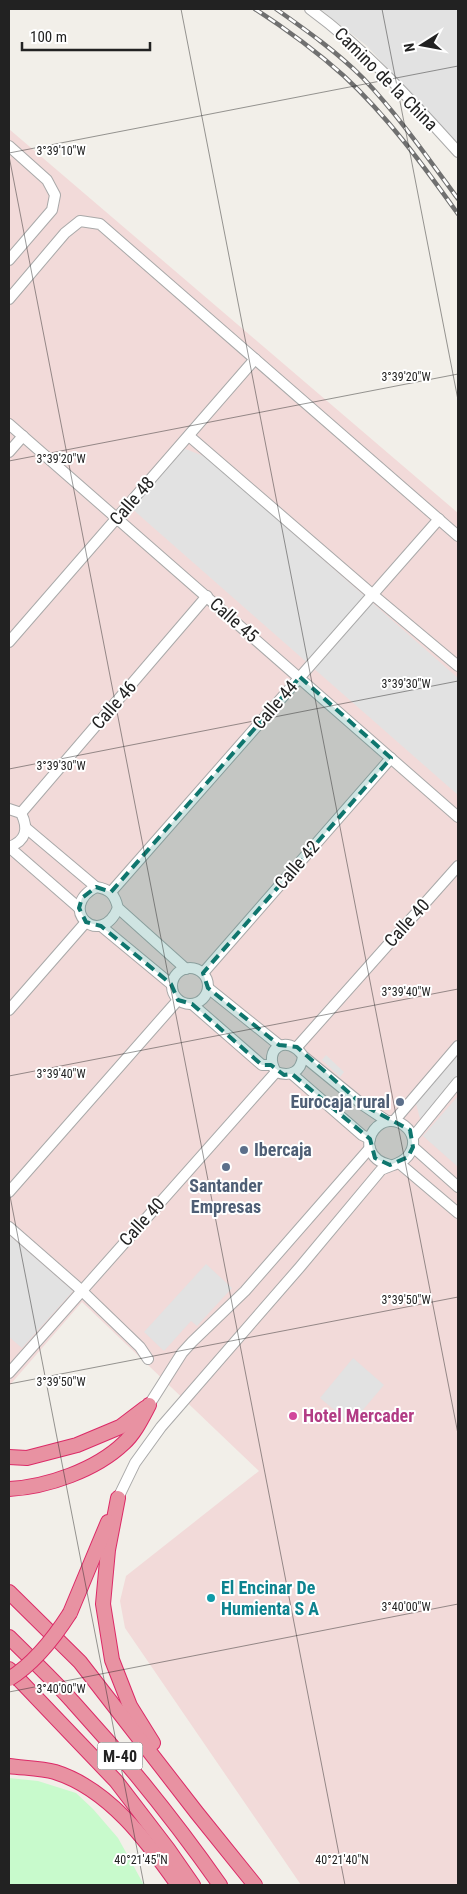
<svg xmlns="http://www.w3.org/2000/svg" width="467" height="1894" font-family="'Roboto Condensed',sans-serif">
	<style>
		.commercial { fill: #f2dad9 }
		.park { fill: #c8facc }
		.parking { fill: #e2e2e2 }
		.lines { fill: none; stroke-linecap: round; stroke-linejoin: round }
		.minor-casing { stroke: #a9a9a9; stroke-width: 12 }
		.highway-casing { stroke: #dc2a67; stroke-width: 16 }
		.minor { stroke: #fff; stroke-width: 10 }
		.highway { stroke: #e892a2; stroke-width: 14 }
		.rail-casing { stroke: #707070; stroke-width: 4.5 }
		.rail { stroke: #fff; stroke-width: 2.5; stroke-dasharray: 8; stroke-linecap: butt }
		.highway-bridge-casing { stroke: #dc2a67; stroke-width: 16; stroke-linecap: butt }
		.highway-bridge { stroke: #e892a2; stroke-width: 14 }
		.marked { fill: #0f766e; fill-opacity: 0.2; stroke: #0f766e; stroke-width: 4; stroke-dasharray: 10 6; stroke-linejoin: round }
		.ticks { fill: none; stroke: #222; stroke-width: 1; stroke-opacity: 0.45 }
		.service-dot { fill: #5c6f8a; stroke: #fff; stroke-width: 2 }
		.hotel-dot { fill: #d1479c; stroke: #fff; stroke-width: 2 }
		.culture-dot { fill: #0f9aa8; stroke: #fff; stroke-width: 2 }
		.labels { text-anchor: middle; stroke-width: 4; stroke-linejoin: round; paint-order: stroke }
		.shield { fill: #fff; stroke: #646464; stroke-width: 1 }
		.shield-label { font-size: 16px; font-weight: bold; fill: #222 }
		.street-label { font-size: 18px; fill: #222; stroke: #fff }
		.service-label { font-size: 18px; font-weight: bold; fill: #4e5e75; stroke: #fff; text-anchor: end }
		.hotel-label { font-size: 18px; font-weight: bold; fill: #b23c85; stroke: #fff; text-anchor: start }
		.culture-label { font-size: 18px; font-weight: bold; fill: #0d838f; stroke: #fff; text-anchor: start }
		.ticks-label { font-size: 12px; text-anchor: middle; fill: #222; stroke: #fff; stroke-width: 4; stroke-linejoin: round; paint-order: stroke }
	</style>
	<rect width="100%" height="100%" fill="#f2efe9"/>
	<path class="commercial" d="M9,129L458,513V1885H301L125,1628L120,1601L126,1576L259,1471L82,1302L9,1386Z"/>
	<path class="park" d="M9,1778L38,1781L76,1793L93,1809L118,1838L144,1885H9Z"/>
	<g class="parking">
		<path d="M320,9H458V145L367,46Z"/>
		<path d="M183,448L206,457L458,678V795L130,507Z"/>
		<path d="M326,1055L344,1072L340,1077L322,1060Z"/>
		<path d="M458,1055V1076L420,1119L416,1103Z"/>
		<path d="M458,1096V1167L423,1136Z"/>
		<path d="M9,1235L73,1291L22,1348L9,1337Z"/>
		<path d="M206,1264L232,1288L197,1326L191,1321L164,1351L144,1332Z"/>
		<path d="M353,1358L384,1385L351,1424L320,1398Z"/>
	</g>
	<g class="lines">
		<g class="minor-casing">
			<g id="minor">
				<path d="M310,9C366,50 412,101 458,152"/>
				<path d="M9,146L47,180L55,195L52,210L9,260"/>
				<path d="M9,299L65,233L80,221L100,224L458,536"/>
				<path d="M9,424L458,817"/>
				<path d="M189,436L372,594L458,666"/>
				<path d="M9,452L23,436"/>
				<path d="M9,642L255,359"/>
				<path d="M9,809L21,813C29,829 26,841 9,847"/>
				<path d="M21,813L207,596"/>
				<path d="M26,828L96,887C110,889 115,895 118,908L186,969"/>
				<path d="M9,847L79,908"/>
				<path d="M96,887C56,908 100,950 118,908"/>
				<path d="M111,892L439,519"/>
				<path d="M101,926L171,984"/>
				<circle cx="190" cy="986" r="18"/>
				<path d="M203,973L391,758"/>
				<path d="M208,988L279,1045"/>
				<path d="M192,1004L262,1065H271"/>
				<path d="M9,1010L86,922"/>
				<path d="M297,1047L458,866"/>
				<path d="M303,1056C301,1072 291,1077 276,1072C262,1049 287,1033 303,1056L363,1105L387,1121"/>
				<path d="M292,1074L362,1135L370,1139"/>
				<path d="M394,1121L458,1046"/>
				<path d="M413,1137L458,1082"/>
				<path d="M413,1147L458,1187"/>
				<path d="M399,1163L458,1213"/>
				<path d="M9,1192L178,1000"/>
				<path d="M9,1227L81,1290L140,1347L148,1359"/>
				<path d="M9,1373L276,1072"/>
				<path d="M149,1405L182,1353L192,1342L245,1291L370,1148"/>
				<path d="M118,1498L135,1463L161,1427L300,1267L381,1170C390,1165 402,1164 408,1156C426,1133 392,1107 374,1130C370,1135 368,1143 370,1149C373,1158 381,1163 390,1165"/>
			</g>
		</g>
		<g class="highway-casing">
			<g id="highway">
				<path d="M9,1457L27,1458L77,1445L120,1427L145,1408"/>
				<path d="M9,1489C47,1487 96,1470 124,1443C135,1433 142,1418 149,1405"/>
				<path d="M118,1498L108,1550L103,1604L112,1660L130,1706L153,1743"/>
				<path d="M9,1592L80,1662L197,1813L255,1885"/>
				<path d="M70,1613L108,1522"/>
				<path d="M9,1637C30,1658 53,1679 73,1702C126,1760 175,1821 220,1885"/>
				<path d="M9,1669L116,1781L168,1849L193,1885"/>
				<path d="M9,1766C23,1768 41,1768 55,1772C109,1789 147,1841 178,1885"/>
			</g>
		</g>
		<use href="#minor" class="minor"/>
		<use href="#highway" class="highway"/>
		<g class="rail-casing">
			<g id="rail">
				<path d="M255,9C286,29 316,51 344,76C388,117 423,165 458,214"/>
				<path d="M276,9C306,30 337,52 363,78C398,115 428,158 458,199"/>
			</g>
		</g>
		<use href="#rail" class="rail"/>
		<g class="highway-bridge-casing">
			<path id="highway-bridge" d="M9,1679C35,1663 54,1638 70,1613"/>
		</g>
		<use href="#highway-bridge" class="highway-bridge"/>
	</g>
	<path class="marked" d="M300,677L391,758L203,973L208,988L279,1045L297,1047L363,1105L410,1130L413,1147L408,1157L390,1165L375,1158L370,1139L292,1074L284,1075L271,1065H262L192,1004L178,1000L171,984L101,926L86,922L79,908L82,898L96,887L111,892Z"/>
	<path class="ticks" d="M181,9L458,1434M382,9L458,400M9,153L458,66M9,156L345,1885M9,461L458,374M9,769L458,681M9,1076L458,989M9,1191L144,1885M9,1384L458,1297M9,1692L458,1604"/>
	<g class="service-dot">
		<circle cx="400" cy="1102" r="5"/>
		<circle cx="244" cy="1150" r="5"/>
		<circle cx="226" cy="1167" r="5"/>
	</g>
	<circle class="hotel-dot" cx="293" cy="1416" r="5"/>
	<circle class="culture-dot" cx="211" cy="1598" r="5"/>
	<g class="labels">
		<rect class="shield" x="97.5" y="1742.5" width="45" height="27" rx="4"/>
		<g class="shield-label">
			<text x="120" y="1762">M-40</text>
		</g>
		<g class="street-label">
			<text transform="translate(386 79) rotate(45)" y="6">Camino de la China</text>
			<text transform="translate(132 501) rotate(-49)" y="6">Calle 48</text>
			<text transform="translate(234 620) rotate(41)" y="6">Calle 45</text>
			<text transform="translate(114 705) rotate(-49)" y="6">Calle 46</text>
			<text transform="translate(275 705) rotate(-49)" y="6">Calle 44</text>
			<text transform="translate(297 865) rotate(-49)" y="6">Calle 42</text>
			<text transform="translate(407 923) rotate(-48)" y="6">Calle 40</text>
			<text transform="translate(142 1222) rotate(-48)" y="6">Calle 40</text>
		</g>
		<g class="service-label">
			<text x="390" y="1108">Eurocaja rural</text>
			<text x="254" y="1156" text-anchor="start">Ibercaja</text>
			<text x="226" y="1192" text-anchor="middle">Santander<tspan x="226" dy="21">Empresas</tspan></text>
		</g>
		<g class="hotel-label">
			<text x="303" y="1422">Hotel Mercader</text>
		</g>
		<g class="culture-label">
			<text x="221" y="1594">El Encinar De<tspan x="221" dy="21">Humienta S A</tspan></text>
		</g>
	</g>
	<g class="ticks-label">
		<text x="61" y="155">3°39'10"W</text>
		<text x="406" y="381">3°39'20"W</text>
		<text x="61" y="463">3°39'20"W</text>
		<text x="406" y="688">3°39'30"W</text>
		<text x="61" y="770">3°39'30"W</text>
		<text x="406" y="996">3°39'40"W</text>
		<text x="61" y="1078">3°39'40"W</text>
		<text x="406" y="1304">3°39'50"W</text>
		<text x="61" y="1386">3°39'50"W</text>
		<text x="406" y="1611">3°40'00"W</text>
		<text x="61" y="1693">3°40'00"W</text>
		<text x="141" y="1864">40°21'45"N</text>
		<text x="342" y="1864">40°21'40"N</text>
	</g>
	<rect width="467" height="1894" fill="none" stroke="#222222" stroke-width="20"/>
	<g transform="translate(422 45) rotate(259)" stroke="#ffffff" stroke-width="4" paint-order="stroke">
	<path d="M0-4L9 19L0 12L-9 19Z" fill="#222222"/>
	<text y="-8" font-size="14" font-weight="bold" text-anchor="middle" fill="#222222">N</text>
	</g>
	<path d="M22 42v8h128v-8" fill="none" stroke="#222222" stroke-width="2.5"/>
	<text x="30" y="42" font-size="15" fill="#222222" stroke="#ffffff" stroke-width="4" paint-order="stroke">100 m</text>
</svg>
